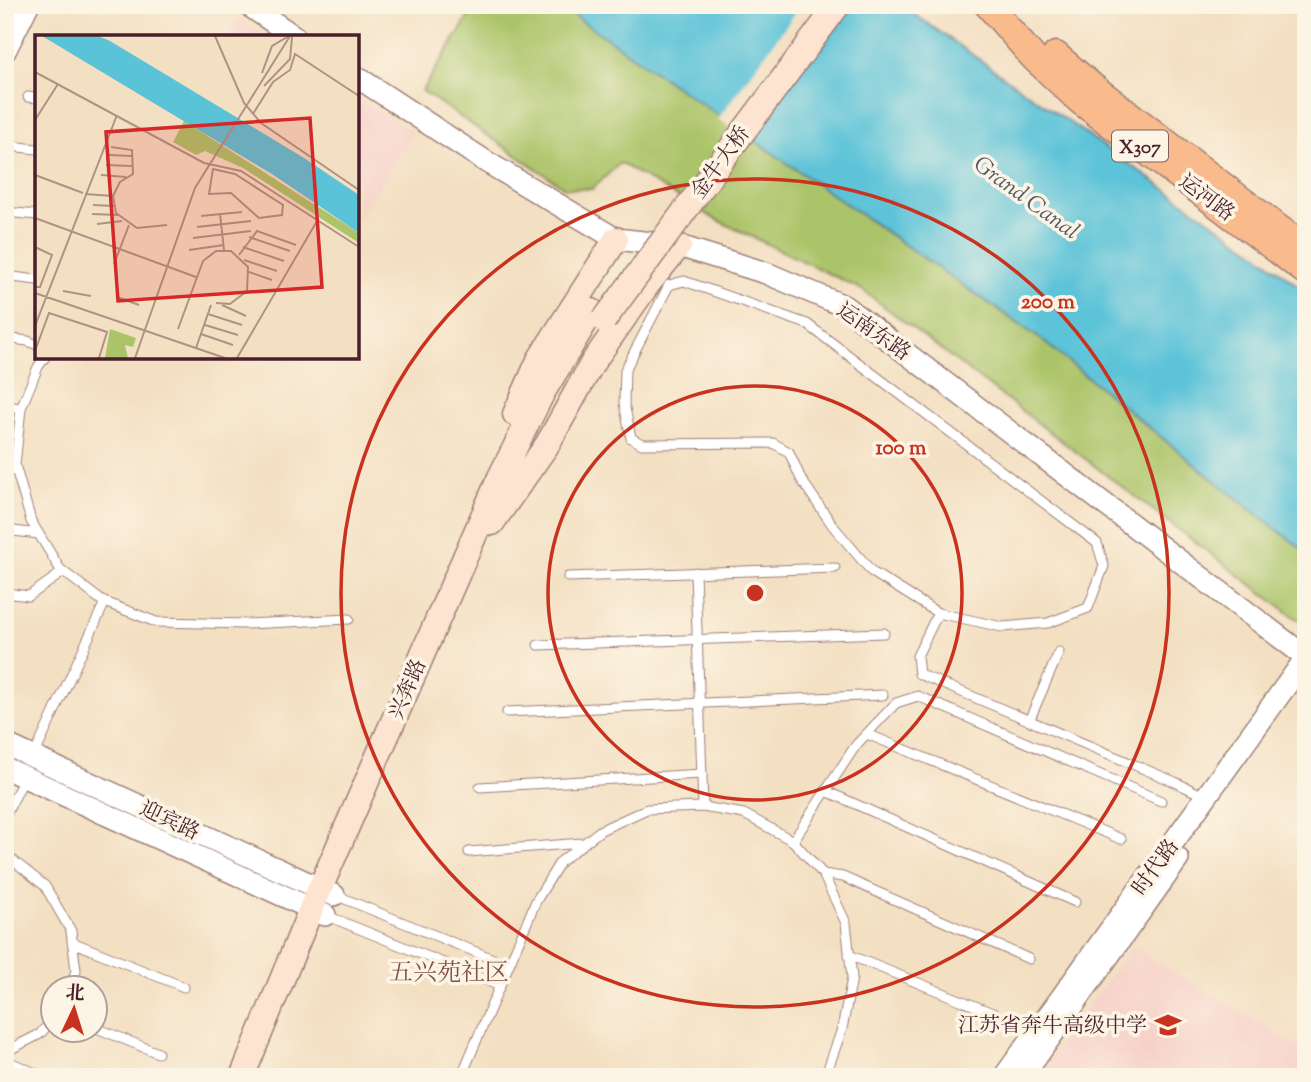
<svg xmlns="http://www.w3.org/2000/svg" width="1311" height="1082" font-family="'Sorts Mill Goudy','Noto Serif SC',serif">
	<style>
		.built { fill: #f7d1c8 }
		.green { fill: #acc469; stroke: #7b724a; stroke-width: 2 }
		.water { fill: #5bc3d8; stroke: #527182; stroke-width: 2 }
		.pier { fill: #f3dfc1 }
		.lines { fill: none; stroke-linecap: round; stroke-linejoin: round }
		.service-casing { stroke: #9e7f76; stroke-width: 11 }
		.tertiary-casing { stroke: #9e7f76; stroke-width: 24 }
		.secondary-casing { stroke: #9e7f76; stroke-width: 27 }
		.primary-casing { stroke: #9e7f76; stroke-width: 29 }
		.service { stroke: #fff; stroke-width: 9 }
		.tertiary { stroke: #fff; stroke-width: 21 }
		.secondary { stroke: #fde4d1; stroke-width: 24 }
		.primary { stroke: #fabb8c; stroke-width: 26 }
		.secondary-bridge-casing { stroke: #9e7f76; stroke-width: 27; stroke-linecap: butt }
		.secondary-bridge { stroke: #fde4d1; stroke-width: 24 }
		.ring { fill: none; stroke: #c8321e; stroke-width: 3.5 }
		.labels { text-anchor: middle; stroke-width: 7; stroke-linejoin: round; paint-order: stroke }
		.shield { fill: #fcf5e5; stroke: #7f5f63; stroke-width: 2 }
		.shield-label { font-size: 19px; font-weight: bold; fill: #4a1f2b }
		.street-label { font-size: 21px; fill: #4a1f2b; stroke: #fcf5e5 }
		.poi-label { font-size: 21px; fill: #4a1f2b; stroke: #fcf5e5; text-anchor: end }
		.water-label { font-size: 23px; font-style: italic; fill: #505868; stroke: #fcf5e5 }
		.quarter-label { font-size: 24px; fill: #825149; stroke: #fcf5e5 }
		.inset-road { fill: none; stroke: #af9285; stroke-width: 2 }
		.view { fill: #d62828; fill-opacity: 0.15; stroke: #d62828; stroke-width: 3.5 }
		.inset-edge { fill: none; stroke: #4a1f2b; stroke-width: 3.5 }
		.centre { fill: #c8321e; stroke: #fcf5e5; stroke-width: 3.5 }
		.ring-label { font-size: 21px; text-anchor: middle; font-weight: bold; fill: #c8321e; stroke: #fcf5e5; stroke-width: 7; stroke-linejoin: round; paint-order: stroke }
	</style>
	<rect width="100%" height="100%" fill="#fcf5e5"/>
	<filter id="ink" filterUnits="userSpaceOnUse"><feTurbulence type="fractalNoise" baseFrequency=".0143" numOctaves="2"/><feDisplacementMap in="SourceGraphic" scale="14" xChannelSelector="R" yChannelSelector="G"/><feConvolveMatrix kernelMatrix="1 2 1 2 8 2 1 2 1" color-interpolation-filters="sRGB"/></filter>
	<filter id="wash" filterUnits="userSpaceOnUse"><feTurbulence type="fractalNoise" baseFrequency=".00686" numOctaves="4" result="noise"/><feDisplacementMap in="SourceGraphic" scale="28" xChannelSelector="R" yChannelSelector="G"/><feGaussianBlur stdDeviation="1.57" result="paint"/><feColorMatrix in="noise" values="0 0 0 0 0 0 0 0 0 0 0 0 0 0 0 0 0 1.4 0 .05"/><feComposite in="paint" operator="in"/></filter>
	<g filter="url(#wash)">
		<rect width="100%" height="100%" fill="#f3dfc1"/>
		<g class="built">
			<path d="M239,19L266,37H227Z"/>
			<path d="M357,96L414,133L357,220Z"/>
			<path d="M1132,946L1306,1051V1077H1036Z"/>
		</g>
		<path class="green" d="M476,5H559L1042,340L1220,485L1306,552V626L861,289L715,219L620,163L592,189L565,188L422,91Z"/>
		<path class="water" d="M559,5H901L1254,251L1306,292V552L1220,485L1042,340Z"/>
		<path class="pier" d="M801,5H843L745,138L718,119Z"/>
	</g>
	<g filter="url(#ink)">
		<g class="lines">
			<g class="service-casing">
				<g id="service">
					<path d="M28,97L37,98"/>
					<path d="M10,146L37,149"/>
					<path d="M5,212L37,215"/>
					<path d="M5,276L37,280"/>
					<path d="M684,281L807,324L1097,543L1104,566L1088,608L1048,623L1002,627L938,613L872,572L833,526L801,479L789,452L773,443L642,444L631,438L624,403L625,370L669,285Z"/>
					<path d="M5,338L28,341L37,345"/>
					<path d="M45,357L38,367L21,408L15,465L31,521L60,569L102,601L156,622L247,624L349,619"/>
					<path d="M5,406L21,408"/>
					<path d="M5,470L16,471"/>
					<path d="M5,530L39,534"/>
					<path d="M695,572L703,807"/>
					<path d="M568,577L835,568"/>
					<path d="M5,593L29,596L63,572"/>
					<path d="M938,613L917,656L919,674L1175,782L1206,797"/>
					<path d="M538,645L884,633"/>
					<path d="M507,712L883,695"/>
					<path d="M1029,721L1059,652"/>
					<path d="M867,734L1121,839"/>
					<path d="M33,758L105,602"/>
					<path d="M480,787L702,774"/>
					<path d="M826,791L1075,902"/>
					<path d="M5,816L25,777"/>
					<path d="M793,841L856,745L896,703L918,696L1161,801"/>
					<path d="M469,852L582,843"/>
					<path d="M5,854L45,886L71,931L76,970L71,988"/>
					<path d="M823,874L843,877L1029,959"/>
					<path d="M335,895L508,965"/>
					<path d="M325,915L500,986"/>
					<path d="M72,942L184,987"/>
					<path d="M849,955L995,1014"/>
					<path d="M94,1027L158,1053"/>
					<path d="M5,1052L40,1034L52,1020"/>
					<path d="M5,1060L44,1077"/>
					<path d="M461,1077L536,901L560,862L601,830L647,809L703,807L744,814L793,841L823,874L846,923L852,978L842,1029L825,1077"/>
				</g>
			</g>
			<g class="tertiary-casing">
				<g id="tertiary">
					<path d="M248,5L295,37"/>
					<path d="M5,17L11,5"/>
					<path d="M5,51L28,5"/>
					<path d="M357,77L485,161L616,239L679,246L766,273L844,306L1306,657"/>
					<path d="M5,744L334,895"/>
					<path d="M5,768L325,915"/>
					<path d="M1004,1077L1306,658"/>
					<path d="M1022,1077L1178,859"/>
				</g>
			</g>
			<g class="secondary-casing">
				<g id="secondary">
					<path d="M515,414L539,360L616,239"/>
					<path d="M492,523L547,445L593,362L648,284L679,246"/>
					<path d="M242,1077L311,909L500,477L543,392L592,311"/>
				</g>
			</g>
			<g class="primary-casing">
				<g id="primary">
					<path d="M988,5L1034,58L1080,101L1306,272"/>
					<path d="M1056,55L1092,86L1293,239"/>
				</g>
			</g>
			<use href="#service" class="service"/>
			<use href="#tertiary" class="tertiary"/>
			<use href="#secondary" class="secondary"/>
			<use href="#primary" class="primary"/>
			<g class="secondary-bridge-casing">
				<path id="secondary-bridge" d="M604,320L737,140L838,5"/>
			</g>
			<use href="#secondary-bridge" class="secondary-bridge"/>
		</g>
	</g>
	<g class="ring">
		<circle cx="755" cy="593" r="207"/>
		<circle cx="755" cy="593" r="414"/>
	</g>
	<defs>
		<g id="school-bare" transform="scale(2.1)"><path d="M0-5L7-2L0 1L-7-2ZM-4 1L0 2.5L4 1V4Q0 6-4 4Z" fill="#c8321e" stroke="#fcf5e5" stroke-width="2.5" paint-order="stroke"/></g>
	</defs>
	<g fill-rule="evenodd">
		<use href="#school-bare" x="1168" y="1025"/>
	</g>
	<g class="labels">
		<rect class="shield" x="1112" y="130.5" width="56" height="31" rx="5"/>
		<g class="shield-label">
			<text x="1140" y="153">X307</text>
		</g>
		<g class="street-label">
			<text transform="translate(720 162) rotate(-54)" y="7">金牛大桥</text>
			<text transform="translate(1207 197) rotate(37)" y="7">运河路</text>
			<text transform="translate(874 331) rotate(35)" y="7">运南东路</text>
			<text transform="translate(407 689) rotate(-67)" y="7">兴奔路</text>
			<text transform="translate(170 820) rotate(25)" y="7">迎宾路</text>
			<text transform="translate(1155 867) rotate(-54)" y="7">时代路</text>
		</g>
		<g class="poi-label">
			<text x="1147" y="1032">江苏省奔牛高级中学</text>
		</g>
		<g class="water-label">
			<text transform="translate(1027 197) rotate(36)" y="8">Grand Canal</text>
		</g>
		<g class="quarter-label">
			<text x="449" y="980">五兴苑社区</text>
		</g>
	</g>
	<g transform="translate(35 35)">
		<rect width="324" height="324" fill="#f3dfc1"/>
		<path d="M149,86L324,198V208L208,133L170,116L161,120L138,107ZM75,294L101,303L98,312L90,310L93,323H70Z" fill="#acc469"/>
		<path d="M7,1H63L75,6L269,123L324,160V198L237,139Z" fill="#5bc3d8"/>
		<path class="inset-road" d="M180,1L209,68L226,88L324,155M0,37L169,128L206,136L324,212M227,38L237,11L254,1M229,51L255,24L257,2M218,79L238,47L255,35L260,19L324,61M0,85L23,49M76,112L97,115L98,139L85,147L78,161L81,178L102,193L132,190M74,120L97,121M71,130L97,131M178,134L200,139L248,170L247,180L224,183L196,158L174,159ZM0,140L48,158M66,140L91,142M50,159L78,161M58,170L79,171M57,179L83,180M185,179L189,215M166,181L207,177M0,183L161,242M62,189L87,186M162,192L216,186M214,202L255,216M158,203L216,196M0,212L17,220L5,252H0M208,212L249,226M154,215L189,210M204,220L222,196L261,210M209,225L242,236M79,229L94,190M214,237L237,245M28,256L56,261M0,258L190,323M82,262L104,270M187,270L211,281M173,279L207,290M170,290L203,300M0,291L82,80M143,294L168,226L181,216H196L213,232L212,256L195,269L181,268M166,299L198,310M161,313L176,270M0,316L14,278L72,297L64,323M100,323L160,153L255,1M202,323L282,186"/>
		<path class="view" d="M275,83L287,252L83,266L71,97Z"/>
		<rect width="324" height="324" class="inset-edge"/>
	</g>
	<circle cx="755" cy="593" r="10" class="centre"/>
	<g class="ring-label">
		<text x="1048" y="308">200 m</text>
		<text x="901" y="454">100 m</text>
	</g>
	<rect width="1311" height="1082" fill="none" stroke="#fcf5e5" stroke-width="28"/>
	<g transform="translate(74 1009) rotate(4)"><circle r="33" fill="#fcf5e5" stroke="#b59f9b" stroke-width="2"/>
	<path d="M0-5L12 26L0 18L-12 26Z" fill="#c8321e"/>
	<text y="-10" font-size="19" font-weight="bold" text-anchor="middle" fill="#4a1f2b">北</text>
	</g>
</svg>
